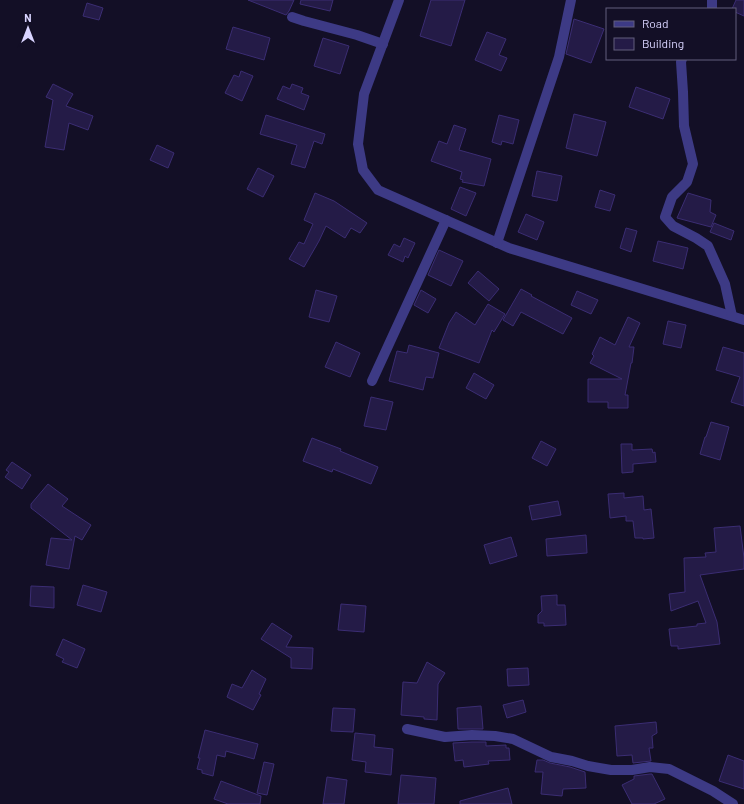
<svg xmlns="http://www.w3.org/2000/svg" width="744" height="804" font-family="Barlow,sans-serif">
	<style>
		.building { fill: #241b47; stroke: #3b2d73 }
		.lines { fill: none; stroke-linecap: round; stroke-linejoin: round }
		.minor { stroke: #3d3a85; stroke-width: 10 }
	</style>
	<rect width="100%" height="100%" fill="#130f26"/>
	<g class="building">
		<path d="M248,0H294L289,11L286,15Z"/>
		<path d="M301,0H333L330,11L300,4Z"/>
		<path d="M431,0H465L451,46L420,36Z"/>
		<path d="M736,0H744V16L735,12V9H732Z"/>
		<path d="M87,3L103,8L99,20L83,16Z"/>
		<path d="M574,19L604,29L591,63L566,54Z"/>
		<path d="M233,27L270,38L264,60L226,49Z"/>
		<path d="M487,32L506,39L499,55L507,58L501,71L475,60Z"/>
		<path d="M323,38L349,46L340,74L314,66Z"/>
		<path d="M241,71L253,76L242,101L225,93L234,75L239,77Z"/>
		<path d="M53,84L73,94L66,106L93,116L88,130L69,123L64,150L45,147L53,100L46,97Z"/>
		<path d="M292,84L303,88L301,93L309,96L304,110L277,99L283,86L290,89Z"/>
		<path d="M636,87L670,99L663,119L629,107Z"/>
		<path d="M574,114L606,122L597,156L566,148Z"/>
		<path d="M266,115L325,134L322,144L314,141L305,168L291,164L297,145L260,134Z"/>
		<path d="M499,115L519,120L513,144L502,141L501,145L492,142Z"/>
		<path d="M454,125L466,129L459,150L491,159L484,186L462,182L463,180L460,179L462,172L431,161L439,141L447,144Z"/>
		<path d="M157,145L174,153L168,168L150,160Z"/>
		<path d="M258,168L274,176L263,197L247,189Z"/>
		<path d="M537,171L562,176L557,201L532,196Z"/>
		<path d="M460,187L476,193L466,216L451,209Z"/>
		<path d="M600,190L615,195L610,211L595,207Z"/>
		<path d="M315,193L334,201L367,223L360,233L351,228L345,238L326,226L319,241L304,267L289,259L299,242L304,244L313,224L304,220Z"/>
		<path d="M688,193L711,200L710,212L716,215L711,227L677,218Z"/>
		<path d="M526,214L544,222L537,240L518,232Z"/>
		<path d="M714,223L734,231L731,240L710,232Z"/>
		<path d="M626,228L637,231L631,252L620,248Z"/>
		<path d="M404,238L415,243L408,258L405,256L403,262L388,255L394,244L400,247Z"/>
		<path d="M658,241L688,248L683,269L653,261Z"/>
		<path d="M439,250L463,261L451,286L428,275Z"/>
		<path d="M478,271L499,289L489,301L468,283Z"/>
		<path d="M521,289L532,295L531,296L572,318L563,334L521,312L513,326L503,320Z"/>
		<path d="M316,290L337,296L329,322L309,317Z"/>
		<path d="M421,290L436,299L428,313L414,305Z"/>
		<path d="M577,291L598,300L591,314L571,305Z"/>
		<path d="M488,304L505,314L494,332L492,330L479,363L439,348L449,323L456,312L475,325Z"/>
		<path d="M628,317L640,323L629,347H634L632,363H631L625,395H628V408H608V402H588V379H622L590,363L594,356L592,354L600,337L615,345Z"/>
		<path d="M668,321L686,325L681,348L663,344Z"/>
		<path d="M336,342L360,353L350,377L325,367Z"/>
		<path d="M409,345L439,353L433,378L426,377L423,390L389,381L397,351L407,353Z"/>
		<path d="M723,347L744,353V406L731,402L740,377L716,370Z"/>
		<path d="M474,373L494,385L486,399L466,388Z"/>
		<path d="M371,397L393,402L386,430L364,426Z"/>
		<path d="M711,422L729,427L720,460L700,454L705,437H706Z"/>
		<path d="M312,438L341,449L340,451L378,467L371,484L333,469L332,472L303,461Z"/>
		<path d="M541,441L556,449L547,466L532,458Z"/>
		<path d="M621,444H632V450L652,449L653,453L655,452L656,462L633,464V472L622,473Z"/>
		<path d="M12,462L31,475L22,489L5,477L9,472L6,470Z"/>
		<path d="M48,484L68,499L62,506L91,525L82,540L75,536L69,569L46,565L51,538L72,540L31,508V504Z"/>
		<path d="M624,493V498L643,496L644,510L651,509L654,538L643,539V538H635L633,521H626V516L610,518L608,494Z"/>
		<path d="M558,501L561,515L532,520L529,506Z"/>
		<path d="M740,526L744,558V569L700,575L717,622L720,644L678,649V646H671L669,629L697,626V624L706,623L698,601L671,611L669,594L685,592L684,558L706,557L705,553L716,552L714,528Z"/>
		<path d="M586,535L587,553L547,556L546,539Z"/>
		<path d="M511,537L517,556L490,564L484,545Z"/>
		<path d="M83,585L107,592L101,612L77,605Z"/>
		<path d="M31,586L54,587V608L30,606Z"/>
		<path d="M557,595V605H565L566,625L544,626V623H538V615L542,611L541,596Z"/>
		<path d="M341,604L366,606L364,632L338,630Z"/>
		<path d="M272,623L292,636L286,647L313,648L312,669L291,668V658L261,639Z"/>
		<path d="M63,639L85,649L77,668L62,662L64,659L56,655Z"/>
		<path d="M427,662L445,673L438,684L437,720L424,719V717L401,715L403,682L417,683Z"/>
		<path d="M528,668L529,685L508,686L507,669Z"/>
		<path d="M252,670L266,679L259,694L261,695L253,710L227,697L232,684L242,688Z"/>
		<path d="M523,700L526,712L507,718L503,705Z"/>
		<path d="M481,706L483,729H458L457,708Z"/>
		<path d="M333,708L355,709L353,732L331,731Z"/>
		<path d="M656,722L657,733L652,736L653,748H649L651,761L633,763L632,755L617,756L615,726Z"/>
		<path d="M205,730L258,744L254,759L226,751L225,757L217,755L213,776L202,773V770L197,769L200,758H198Z"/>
		<path d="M355,733L375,735L374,747L393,749L391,775L365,772L366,762L352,760Z"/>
		<path d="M472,742H486V746L506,745V748H509L510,760L488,761L489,764L464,767L463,760L455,761L453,743Z"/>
		<path d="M728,755L744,761V789L719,781Z"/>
		<path d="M537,760H543L550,763L570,767L585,772L586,788L563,789L562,796L541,794L543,772H535Z"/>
		<path d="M264,762L274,764L267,795L257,793Z"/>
		<path d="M650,774H652L665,799L654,804H632L622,785L634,779V776Z"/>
		<path d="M401,775L436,778L434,804H398Z"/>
		<path d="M327,777L347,780L344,804H323Z"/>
		<path d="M221,781L261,796L260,804H228L214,799Z"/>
		<path d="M508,788L512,804H460V801Z"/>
	</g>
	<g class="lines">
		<g class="minor">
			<path d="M399,0L364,94L358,144L363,170L378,190L509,248L744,320"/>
			<path d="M712,9V0"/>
			<path d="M292,17L304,21L357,35L383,44"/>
			<path d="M682,59L681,62L683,92L684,126L693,164L687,182L672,197L665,217L673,226L696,238L708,246L725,284L732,316"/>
			<path d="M497,243L559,57L571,0"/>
			<path d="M372,381L446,220"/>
			<path d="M407,729L445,737L472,735L495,736L513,739L551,757L572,761L588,766L611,770H632L650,767L669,769L713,791L733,804"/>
		</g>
	</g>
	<rect x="606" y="8" width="130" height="52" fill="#130f26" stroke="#625e7d"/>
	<rect x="614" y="21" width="20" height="6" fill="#3d3a85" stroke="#625e7d"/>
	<text x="642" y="28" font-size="12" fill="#d9d4ff">Road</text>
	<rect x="614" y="38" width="20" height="12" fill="#241b47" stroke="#625e7d"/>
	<text x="642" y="48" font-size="12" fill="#d9d4ff">Building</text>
	<g transform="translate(28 28)" stroke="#130f26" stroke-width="3" paint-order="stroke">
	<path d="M0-3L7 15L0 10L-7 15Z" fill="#d9d4ff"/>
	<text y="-6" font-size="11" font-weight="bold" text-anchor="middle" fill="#d9d4ff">N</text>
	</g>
</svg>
